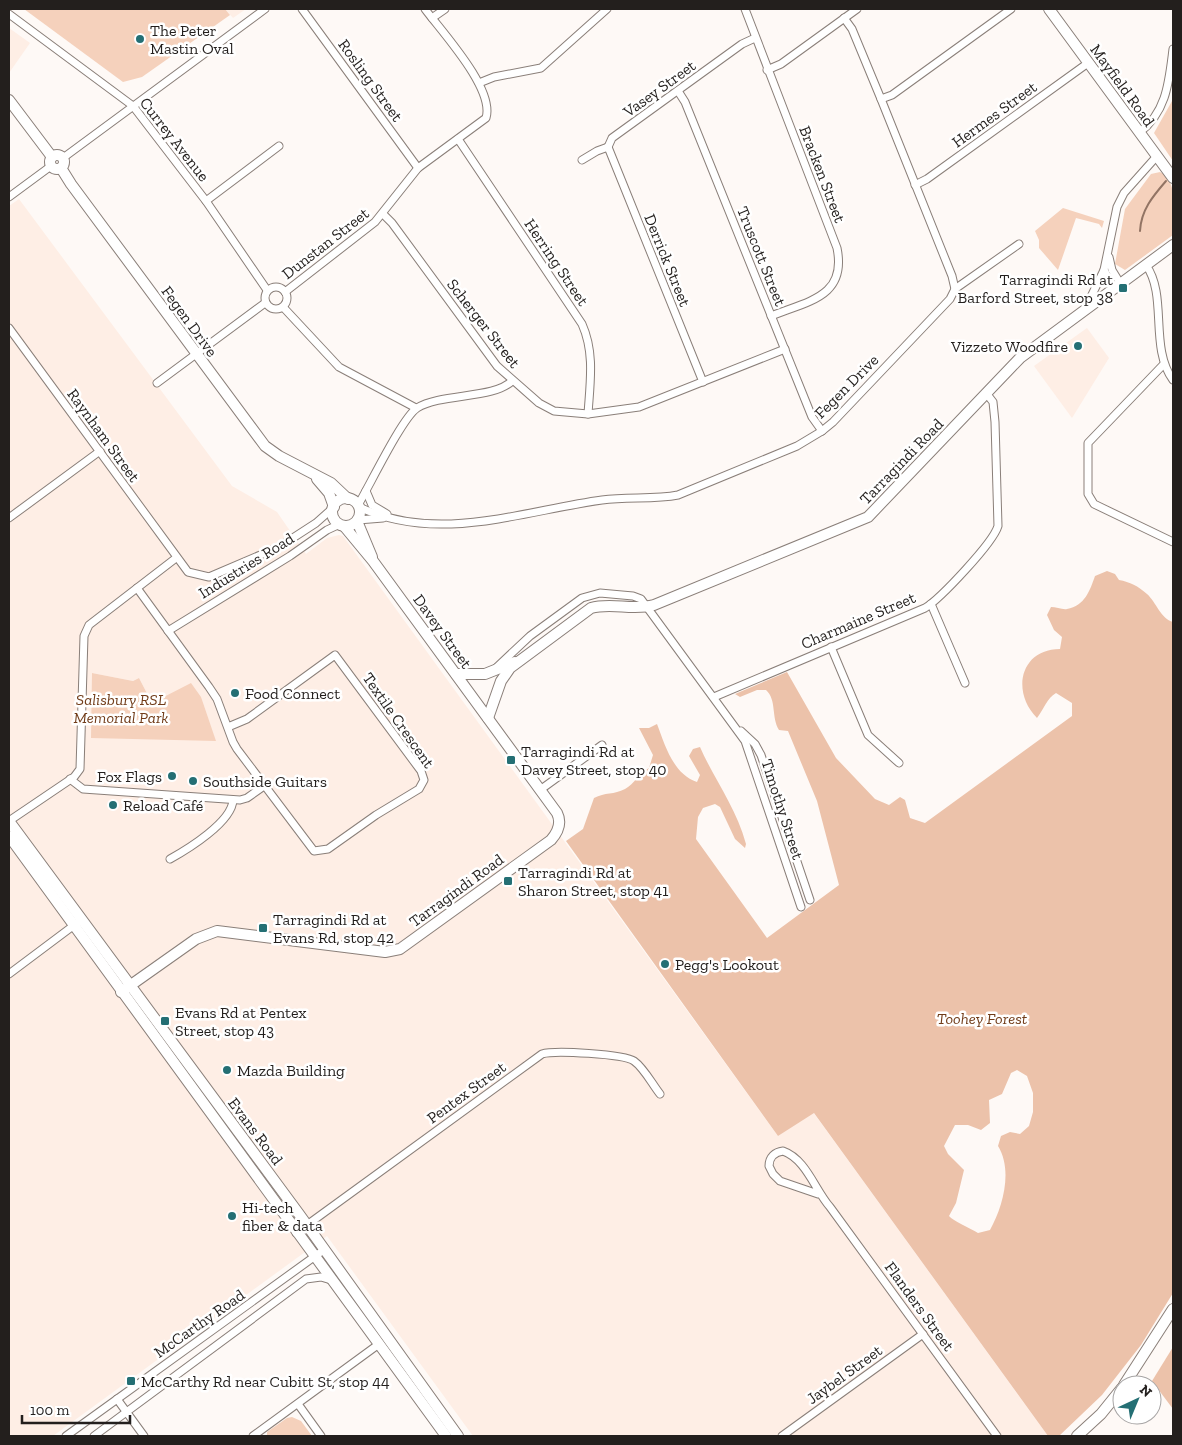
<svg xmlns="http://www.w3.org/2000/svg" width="1182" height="1445" font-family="'Zilla Slab',serif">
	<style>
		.built { fill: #feeee5; fill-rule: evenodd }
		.green { fill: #f5d1bc }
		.forest { fill: #ecc2aa; fill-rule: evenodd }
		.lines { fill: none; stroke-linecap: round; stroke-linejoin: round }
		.stream { stroke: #927464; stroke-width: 2 }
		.street-casing { stroke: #8a7f79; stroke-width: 9 }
		.secondary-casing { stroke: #8a7f79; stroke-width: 12 }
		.street { stroke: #fff; stroke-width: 7 }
		.secondary { stroke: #fff; stroke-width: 10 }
		.poi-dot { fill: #246f74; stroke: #fff; stroke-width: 2 }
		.labels { text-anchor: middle; stroke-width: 5; stroke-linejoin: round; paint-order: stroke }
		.poi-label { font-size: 16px; fill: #231f1d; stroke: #fff; text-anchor: start }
		.street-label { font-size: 16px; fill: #231f1d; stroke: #fff }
		.park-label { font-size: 16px; font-style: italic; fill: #713c19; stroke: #fff }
	</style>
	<rect width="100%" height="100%" fill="#fef9f6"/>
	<g class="built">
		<path d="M225,9H246L233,18Z"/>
		<path d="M9,28L30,43L9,73Z"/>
		<path d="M19,199L232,486L277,512L306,554L327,538L339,535L343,536L778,1136L813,1112L1048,1436H473L327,1236L53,1436H9V206ZM92,673L133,681L139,678L152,703Z"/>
		<path d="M1087,328L1109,358L1072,418L1034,366Z"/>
	</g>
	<g class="green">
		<path d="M24,9H225L230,15L142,77L123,82Z"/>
		<path d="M1173,89V161L1154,133L1172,101Z"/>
		<path d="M1160,172C1180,182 1173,217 1173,235L1125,270L1115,264L1125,209L1151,174Z"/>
		<path d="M1063,208L1104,221L1102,228L1099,224L1076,218L1058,270L1039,248V240L1035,231Z"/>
		<path d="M92,673L133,681L139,678L152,703L191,683L201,697L216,741L91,738Z"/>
		<path d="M292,1417L301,1421L312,1436H267V1432L287,1418Z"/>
	</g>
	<g class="forest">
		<path d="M1107,571L1115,574L1119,580C1130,582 1138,586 1147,594C1156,602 1161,619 1173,622V1293L1141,1345L1102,1395L1059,1436H1048L814,1113L778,1136L566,841L583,829L594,798C605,792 614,795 625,789C635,784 638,773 649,768L653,755L639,728H649L657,724C665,745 673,774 697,782L700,775L689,756L693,749L700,747C715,781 736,807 746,844L745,848L735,839L720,807L715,804L703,808L698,817L696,839L767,938L839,885L817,801L788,731L779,730C771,717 777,700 766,690H757L740,697L735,694L787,672L836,758L875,799L889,805L900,797L905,800L910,818L925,823L1072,716V703L1056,693C1047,698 1044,709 1037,718C1011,692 1020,649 1060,649L1062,637L1054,630L1047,615L1051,607C1056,607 1063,610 1067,609C1085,606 1090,590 1095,576ZM1017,1070L1027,1076L1033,1093V1112L1029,1126L1020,1134L1010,1132L1001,1136L998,1146C1013,1170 1003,1207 990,1230L978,1233C970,1228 953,1221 949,1216L956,1203L964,1170L948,1154L944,1146L955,1125H968L981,1130L990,1123L989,1100L1002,1094L1011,1073Z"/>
		<path d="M1173,1347V1409L1152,1381Z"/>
	</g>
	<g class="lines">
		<path class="stream" d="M1140,231C1141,210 1153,196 1166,181"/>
		<g class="street-casing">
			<g id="street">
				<path d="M302,9L418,168"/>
				<path d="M745,9L837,248C847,297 808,301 771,316"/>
				<path d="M9,14L133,106L206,201L267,290"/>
				<path d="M432,18L445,9"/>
				<path d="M767,70L781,64L857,9"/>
				<path d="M479,83L494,77L541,68L607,9"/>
				<path d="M678,91L685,102L812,417L822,431"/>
				<path d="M881,99L892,95L1011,9"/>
				<path d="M1139,133C1167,112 1169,81 1173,49"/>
				<path d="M458,139L582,324C595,353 590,383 588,414"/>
				<path d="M608,147L703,382"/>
				<path d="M608,147L612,138L742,44L755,38"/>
				<path d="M63,158L265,9"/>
				<path d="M582,160L597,151L608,147"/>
				<path d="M915,185L927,179L1088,63"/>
				<path d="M9,197L51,166"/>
				<path d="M206,201L279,146"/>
				<path d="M383,214L392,223L497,366L539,403L554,411L588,414L639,407L785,349"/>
				<path d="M1109,257L1112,270L1120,283"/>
				<path d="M1146,265C1168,296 1149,347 1173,380"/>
				<circle cx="276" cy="298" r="11"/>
				<path d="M1114,288L1104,270L1117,207L1124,193L1157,156"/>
				<path d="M955,289L1019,244"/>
				<path d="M285,292L375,222L418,168L486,118C495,89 442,32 425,9"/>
				<path d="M283,307L339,367L416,408"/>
				<path d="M1086,307L1104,270"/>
				<path d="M9,328L188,572L209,577L279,547L316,523L333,508"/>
				<path d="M1163,365L1088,443V494L1094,504L1173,542"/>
				<path d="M157,383L265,303"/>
				<path d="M366,491L372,505L387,514"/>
				<path d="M358,505C370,485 402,418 417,408C441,393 494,399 512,381"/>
				<path d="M359,507C438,544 522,511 602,500C627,496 653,500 678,495L797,446L822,431L833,422L950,299L955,289L952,276L881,99L852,29L844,18"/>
				<path d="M9,518L100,451"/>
				<path d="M358,520L383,518"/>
				<path d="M137,588L209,687L217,699L233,742L237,749L314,851L328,849L376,815L419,789L424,780L421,771L335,655L247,719L228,727"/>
				<path d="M931,604L965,683"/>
				<path d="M168,631L290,556L327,530L340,524"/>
				<path d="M831,647L868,735L899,763"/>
				<path d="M497,667L530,636L582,598L600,593L633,596L641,599L745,741L801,907"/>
				<path d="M714,697L925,608C940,599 993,543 998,526L995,422L993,402L986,393"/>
				<path d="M741,731L755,744L761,755L810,900"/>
				<path d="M70,779L83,789L240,800L247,798L264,786"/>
				<path d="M540,790L602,745"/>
				<path d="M9,821L74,777L80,769L84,636L89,625L176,558"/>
				<path d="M170,859C188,849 232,822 233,800"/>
				<path d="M9,974L77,923"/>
				<path d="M818,1194L780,1181L773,1174L769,1166C769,1157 775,1152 783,1151C806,1159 815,1190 830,1207L997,1436"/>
				<path d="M296,1233L542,1054C554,1050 624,1054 634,1061C644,1068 652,1084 660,1094"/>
				<path d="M117,1399L144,1436"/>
				<path d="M298,1404L321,1436"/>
				<path d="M66,1436L325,1249"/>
				<path d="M94,1436L306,1279L321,1277L331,1280"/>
				<path d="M253,1436L379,1344"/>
				<path d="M782,1436L923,1334"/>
			</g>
		</g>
		<g class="secondary-casing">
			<g id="secondary">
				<path d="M1049,9L1173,178"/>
				<path d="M9,100L52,157"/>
				<circle cx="57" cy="162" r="7"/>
				<path d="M61,168L71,184L265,446L279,456L331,483L348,499"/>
				<path d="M317,479L329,493L334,507"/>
				<circle cx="346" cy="512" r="14"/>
				<path d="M357,521L372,557"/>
				<path d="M456,674H485L515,662"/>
				<path d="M488,718L501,681L510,668L591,608C611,602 633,611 654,605L868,517L1020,358L1173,245"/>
				<path d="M9,821L299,1214L458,1436"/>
				<path d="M9,836L446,1436"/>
				<path d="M121,992L196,939L217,931L385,952L400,949L551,840C558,832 562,823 557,813L373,561L344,526"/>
				<path d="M1124,1385L1173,1309"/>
				<path d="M1077,1436L1101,1414L1122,1388"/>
			</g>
		</g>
		<use href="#street" class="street"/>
		<use href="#secondary" class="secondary"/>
	</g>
	<g class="poi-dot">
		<circle cx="140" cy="39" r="5"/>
		<rect x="1118" y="283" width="10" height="10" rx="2.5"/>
		<circle cx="1078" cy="346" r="5"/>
		<circle cx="235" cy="693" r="5"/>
		<rect x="506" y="755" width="10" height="10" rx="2.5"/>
		<circle cx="172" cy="776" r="5"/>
		<circle cx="193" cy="781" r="5"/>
		<circle cx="113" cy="805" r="5"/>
		<rect x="503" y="876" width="10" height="10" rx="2.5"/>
		<rect x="258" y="923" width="10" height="10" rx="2.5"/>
		<circle cx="665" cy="964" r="5"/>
		<rect x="160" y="1016" width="10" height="10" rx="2.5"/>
		<circle cx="227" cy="1070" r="5"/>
		<circle cx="232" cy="1216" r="5"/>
		<rect x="126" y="1376" width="10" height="10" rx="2.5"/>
	</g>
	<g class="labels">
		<g class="poi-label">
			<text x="150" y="36">The Peter<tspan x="150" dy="18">Mastin Oval</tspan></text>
			<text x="1113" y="285" text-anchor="end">Tarragindi Rd at<tspan x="1113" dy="18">Barford Street, stop 38</tspan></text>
			<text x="1068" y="352" text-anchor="end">Vizzeto Woodfire</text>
			<text x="245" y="699">Food Connect</text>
			<text x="521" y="757">Tarragindi Rd at<tspan x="521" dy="18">Davey Street, stop 40</tspan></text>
			<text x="162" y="782" text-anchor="end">Fox Flags</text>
			<text x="203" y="787">Southside Guitars</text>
			<text x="123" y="811">Reload Café</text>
			<text x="518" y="878">Tarragindi Rd at<tspan x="518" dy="18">Sharon Street, stop 41</tspan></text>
			<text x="273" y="925">Tarragindi Rd at<tspan x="273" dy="18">Evans Rd, stop 42</tspan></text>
			<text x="675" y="970">Pegg's Lookout</text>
			<text x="175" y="1018">Evans Rd at Pentex<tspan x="175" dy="18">Street, stop 43</tspan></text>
			<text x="237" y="1076">Mazda Building</text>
			<text x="242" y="1213">Hi-tech<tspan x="242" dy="18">fiber &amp; data</tspan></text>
			<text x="141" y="1387">McCarthy Rd near Cubitt St, stop 44</text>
		</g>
		<g class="street-label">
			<text transform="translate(371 80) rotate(54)" y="6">Rosling Street</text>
			<text transform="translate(1123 85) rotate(54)" y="6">Mayfield Road</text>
			<text transform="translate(659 88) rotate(-36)" y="6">Vasey Street</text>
			<text transform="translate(994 114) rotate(-36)" y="6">Hermes Street</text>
			<text transform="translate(175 139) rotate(52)" y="6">Currey Avenue</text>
			<text transform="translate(823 174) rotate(69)" y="6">Bracken Street</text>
			<text transform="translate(325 243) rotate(-38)" y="6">Dunstan Street</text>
			<text transform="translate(762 256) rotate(68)" y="6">Truscott Street</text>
			<text transform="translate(668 260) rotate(68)" y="6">Derrick Street</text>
			<text transform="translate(557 262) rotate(56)" y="6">Herring Street</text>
			<text transform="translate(190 321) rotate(54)" y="6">Fegen Drive</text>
			<text transform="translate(484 323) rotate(52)" y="6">Scherger Street</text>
			<text transform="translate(846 386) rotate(-45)" y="6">Fegen Drive</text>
			<text transform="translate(104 435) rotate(54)" y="6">Raynham Street</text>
			<text transform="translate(901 461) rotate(-46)" y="6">Tarragindi Road</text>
			<text transform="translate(246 565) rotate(-32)" y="6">Industries Road</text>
			<text transform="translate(858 620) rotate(-23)" y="6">Charmaine Street</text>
			<text transform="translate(443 631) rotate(54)" y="6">Davey Street</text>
			<text transform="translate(399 720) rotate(55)" y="6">Textile Crescent</text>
			<text transform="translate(783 809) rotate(72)" y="6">Timothy Street</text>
			<text transform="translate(456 890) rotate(-36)" y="6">Tarragindi Road</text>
			<text transform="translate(466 1092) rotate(-36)" y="6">Pentex Street</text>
			<text transform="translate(256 1131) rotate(53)" y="6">Evans Road</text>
			<text transform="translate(920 1306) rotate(54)" y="6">Flanders Street</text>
			<text transform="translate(199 1323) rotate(-35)" y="6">McCarthy Road</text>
			<text transform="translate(844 1374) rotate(-36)" y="6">Jaybel Street</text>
		</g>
		<g class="park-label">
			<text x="121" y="705">Salisbury RSL<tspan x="121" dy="18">Memorial Park</tspan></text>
			<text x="982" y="1024">Toohey Forest</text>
		</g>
	</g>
	<rect width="1182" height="1445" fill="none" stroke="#231f1d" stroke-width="20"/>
	<g transform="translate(1137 1400) rotate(44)"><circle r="24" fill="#ffffff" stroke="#a7a5a5"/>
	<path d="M0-4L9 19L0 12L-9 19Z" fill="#246f74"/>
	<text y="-8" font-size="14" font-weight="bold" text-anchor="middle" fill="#231f1d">N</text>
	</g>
	<path d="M22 1415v8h108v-8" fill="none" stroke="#231f1d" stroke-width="2.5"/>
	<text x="30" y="1415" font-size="15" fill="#231f1d" stroke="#ffffff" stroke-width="4" paint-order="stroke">100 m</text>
</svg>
